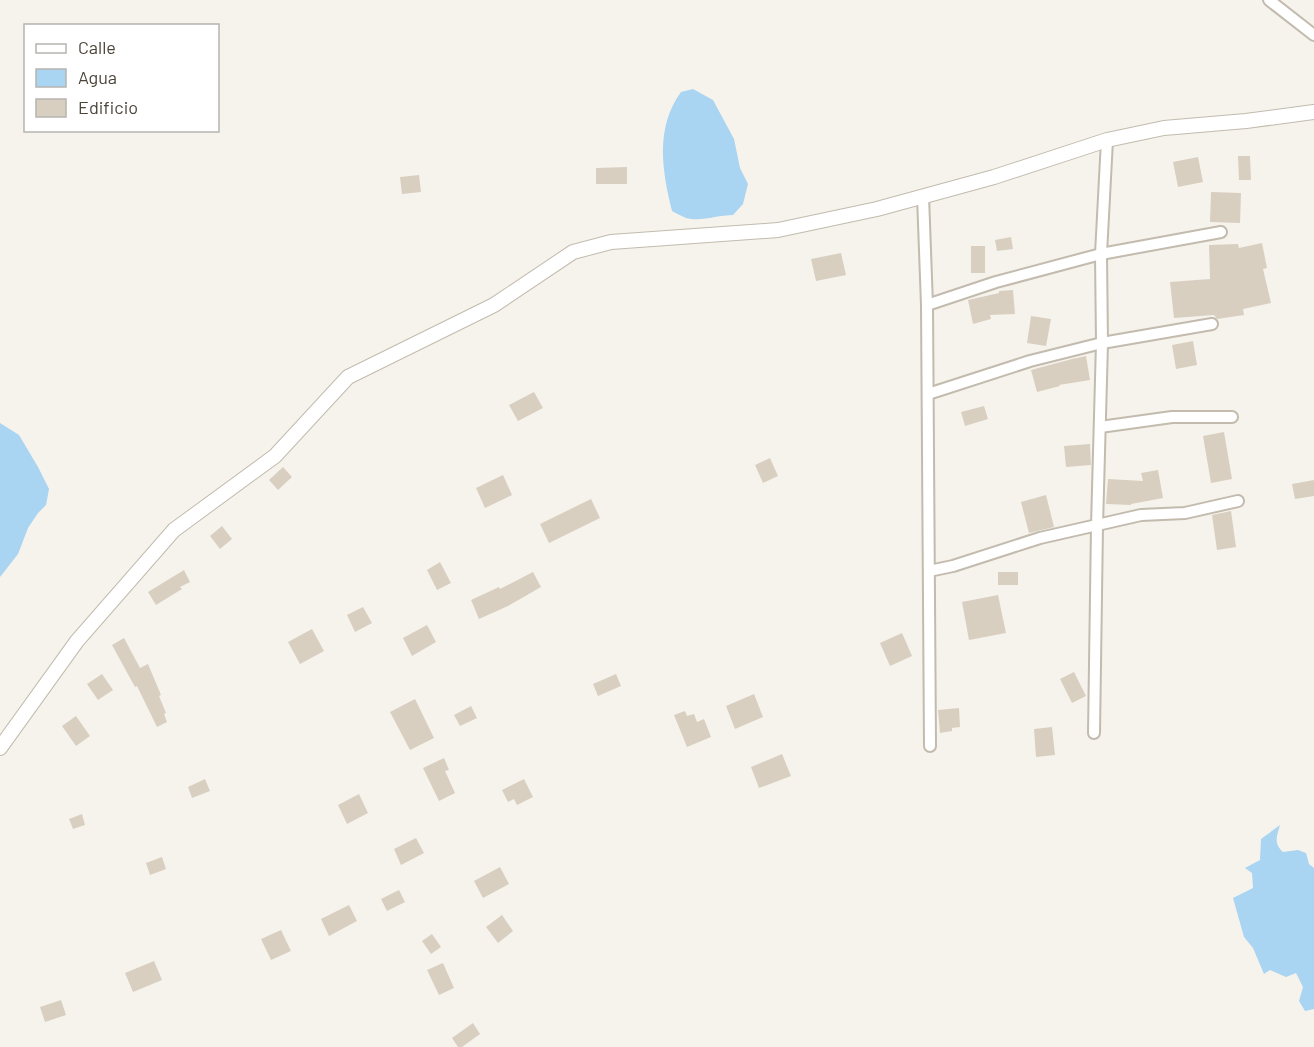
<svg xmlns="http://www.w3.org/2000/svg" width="1314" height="1047" font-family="Barlow,sans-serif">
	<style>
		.water { fill: #a9d4f2 }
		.building { fill: #d8cfc1 }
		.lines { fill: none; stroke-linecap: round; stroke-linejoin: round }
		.minor-casing { stroke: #c2bbae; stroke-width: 14 }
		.tertiary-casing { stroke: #c2bbae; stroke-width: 16 }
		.minor { stroke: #fff; stroke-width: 10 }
		.tertiary { stroke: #fff; stroke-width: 14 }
	</style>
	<rect width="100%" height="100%" fill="#f6f3ec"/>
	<g class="water">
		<path d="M693,89L713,100L734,139L740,168L748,184L743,204L733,215C718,215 701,222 686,218C681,216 676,213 672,211C662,170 655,128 681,92Z"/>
		<path d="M0,423L19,435L38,467L49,489L46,505L38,513L28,528L18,554L0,577Z"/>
		<path d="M1280,825C1277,836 1273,843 1283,852L1298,850L1306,853L1309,864L1314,868V1009L1305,1011L1299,1001L1303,987L1296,973L1286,977L1270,970L1264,974L1253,948L1244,937L1233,898L1253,888L1252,873L1245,868L1260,860L1261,839Z"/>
	</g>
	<g class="building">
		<path d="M1238,156H1250L1251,180H1239Z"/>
		<path d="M1198,157L1203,182L1178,187L1173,162Z"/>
		<path d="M627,167V184H596V168Z"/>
		<path d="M419,175L421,192L402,194L400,177Z"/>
		<path d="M1211,192L1241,193L1240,223L1210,222Z"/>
		<path d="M1011,237L1013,249L997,251L995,240Z"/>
		<path d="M1262,243L1267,268L1263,269L1271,303L1243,309L1244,315L1217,319L1214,315L1174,318L1170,282L1210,279L1209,245L1238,244L1239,248Z"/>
		<rect x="971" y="246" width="14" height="27"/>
		<path d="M841,253L846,275L816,281L811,259Z"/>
		<path d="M1013,290L1015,314L990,315L991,319L973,324L968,300L999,293V291Z"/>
		<path d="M1031,316L1051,319L1046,346L1027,343Z"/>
		<path d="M1193,341L1197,365L1176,369L1172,345Z"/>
		<path d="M1086,356L1090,380L1059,385L1060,386L1037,392L1031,370L1072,359Z"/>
		<path d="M534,392L543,408L518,421L509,405Z"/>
		<path d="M984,406L988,419L965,426L961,412Z"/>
		<path d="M1224,432L1232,479L1211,483L1203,436Z"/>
		<path d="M1090,444L1091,465L1066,467L1064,446Z"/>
		<path d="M770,458L778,476L763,483L755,465Z"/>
		<path d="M283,467L292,477L278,490L269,480Z"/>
		<path d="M1158,470L1163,498L1131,504V505L1106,504L1108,479L1143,481L1141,473Z"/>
		<path d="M503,475L512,495L485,508L476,488Z"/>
		<path d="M1314,480V496L1295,499L1292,484Z"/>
		<path d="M1046,495L1054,527L1029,533L1021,502Z"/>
		<path d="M591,499L600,518L549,543L540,524Z"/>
		<path d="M1231,511L1236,547L1217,550L1212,515Z"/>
		<path d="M222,526L232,539L220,549L210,536Z"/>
		<path d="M440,562L451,583L437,590L427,570Z"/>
		<path d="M184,570L190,582L180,587L182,589L156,605L148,592Z"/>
		<path d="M533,572L541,587L508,606L479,619L471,600L499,587L500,589Z"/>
		<rect x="998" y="572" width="20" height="13"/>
		<path d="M998,595L1006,633L969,640L962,602Z"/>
		<path d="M363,607L372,623L355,632L347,615Z"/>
		<path d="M427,625L436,642L412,656L403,638Z"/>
		<path d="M312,629L324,651L300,664L288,642Z"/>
		<path d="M902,633L912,656L890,666L880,643Z"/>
		<path d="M124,638L140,668L148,664L161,695L159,696L166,713L164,714L167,722L157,727L137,686L135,687L112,645Z"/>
		<path d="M1074,672L1086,696L1072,703L1060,679Z"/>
		<path d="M102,674L113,690L98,700L87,684Z"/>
		<path d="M616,674L621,686L598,696L593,684Z"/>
		<path d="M754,694L763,717L735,729L726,706Z"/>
		<path d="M415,699L434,738L410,750L390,712Z"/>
		<path d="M471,706L477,718L460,726L454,715Z"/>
		<path d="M959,708L960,727L952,728V731L940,733L938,710Z"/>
		<path d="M685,711L687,716L694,714L697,722L704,719L711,737L687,747L674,715Z"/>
		<path d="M76,716L90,736L76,746L62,726Z"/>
		<path d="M1052,727L1055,755L1036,757L1034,729Z"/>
		<path d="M782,754L791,776L759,788L751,767Z"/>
		<path d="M444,758L449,770L445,771L455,793L439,801L423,768Z"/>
		<path d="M205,779L210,791L192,798L188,787Z"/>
		<path d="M524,779L533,797L517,805L514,799L508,802L502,790Z"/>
		<path d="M359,794L368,813L347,824L338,805Z"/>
		<path d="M82,814L85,825L73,829L69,819Z"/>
		<path d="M416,838L424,853L401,865L394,849Z"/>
		<path d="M162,857L166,869L150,875L146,863Z"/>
		<path d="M500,867L509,884L483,898L474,881Z"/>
		<path d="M399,890L405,902L387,911L381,899Z"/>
		<path d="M349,905L357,921L329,936L321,919Z"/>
		<path d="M502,915L513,931L498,943L486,927Z"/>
		<path d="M281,930L291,951L271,960L261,939Z"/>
		<path d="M432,934L441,947L431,954L422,941Z"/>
		<path d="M154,961L162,980L133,992L125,973Z"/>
		<path d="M443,963L454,988L439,995L427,970Z"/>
		<path d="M61,1000L66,1015L45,1022L40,1007Z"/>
		<path d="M473,1023L480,1034L462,1047H458L452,1038Z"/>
	</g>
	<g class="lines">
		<g class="minor-casing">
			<g id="minor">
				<path d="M1269,0L1314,35"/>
				<path d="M923,196L927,305"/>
				<path d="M928,394L1030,361L1102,343L1212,324"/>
				<path d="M1100,427L1172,417H1232"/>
				<path d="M929,571L953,566L1040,538L1141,515L1185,513L1238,501"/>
				<path d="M1094,733L1097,526L1102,343L1101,254L1107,140"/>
				<path d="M930,746L927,305L996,282L1101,254L1221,232"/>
			</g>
		</g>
		<g class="tertiary-casing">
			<path id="tertiary" d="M0,748L77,641L174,530L275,456L348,377L494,305L573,252L611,242L778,230L877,209L994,177L1107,140L1164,128L1246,121L1314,112"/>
		</g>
		<use href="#minor" class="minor"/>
		<use href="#tertiary" class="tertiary"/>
	</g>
	<rect x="24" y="24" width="195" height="108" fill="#ffffff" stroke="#b7b4b0" stroke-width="1.5"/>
	<rect x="36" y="44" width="30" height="9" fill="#ffffff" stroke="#b7b4b0" stroke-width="1.5"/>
	<text x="78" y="54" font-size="18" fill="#4b4439">Calle</text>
	<rect x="36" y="69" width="30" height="18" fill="#a9d4f2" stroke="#b7b4b0" stroke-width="1.5"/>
	<text x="78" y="84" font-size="18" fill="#4b4439">Agua</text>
	<rect x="36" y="99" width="30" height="18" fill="#d8cfc1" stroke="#b7b4b0" stroke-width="1.5"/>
	<text x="78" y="114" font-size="18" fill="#4b4439">Edificio</text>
</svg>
